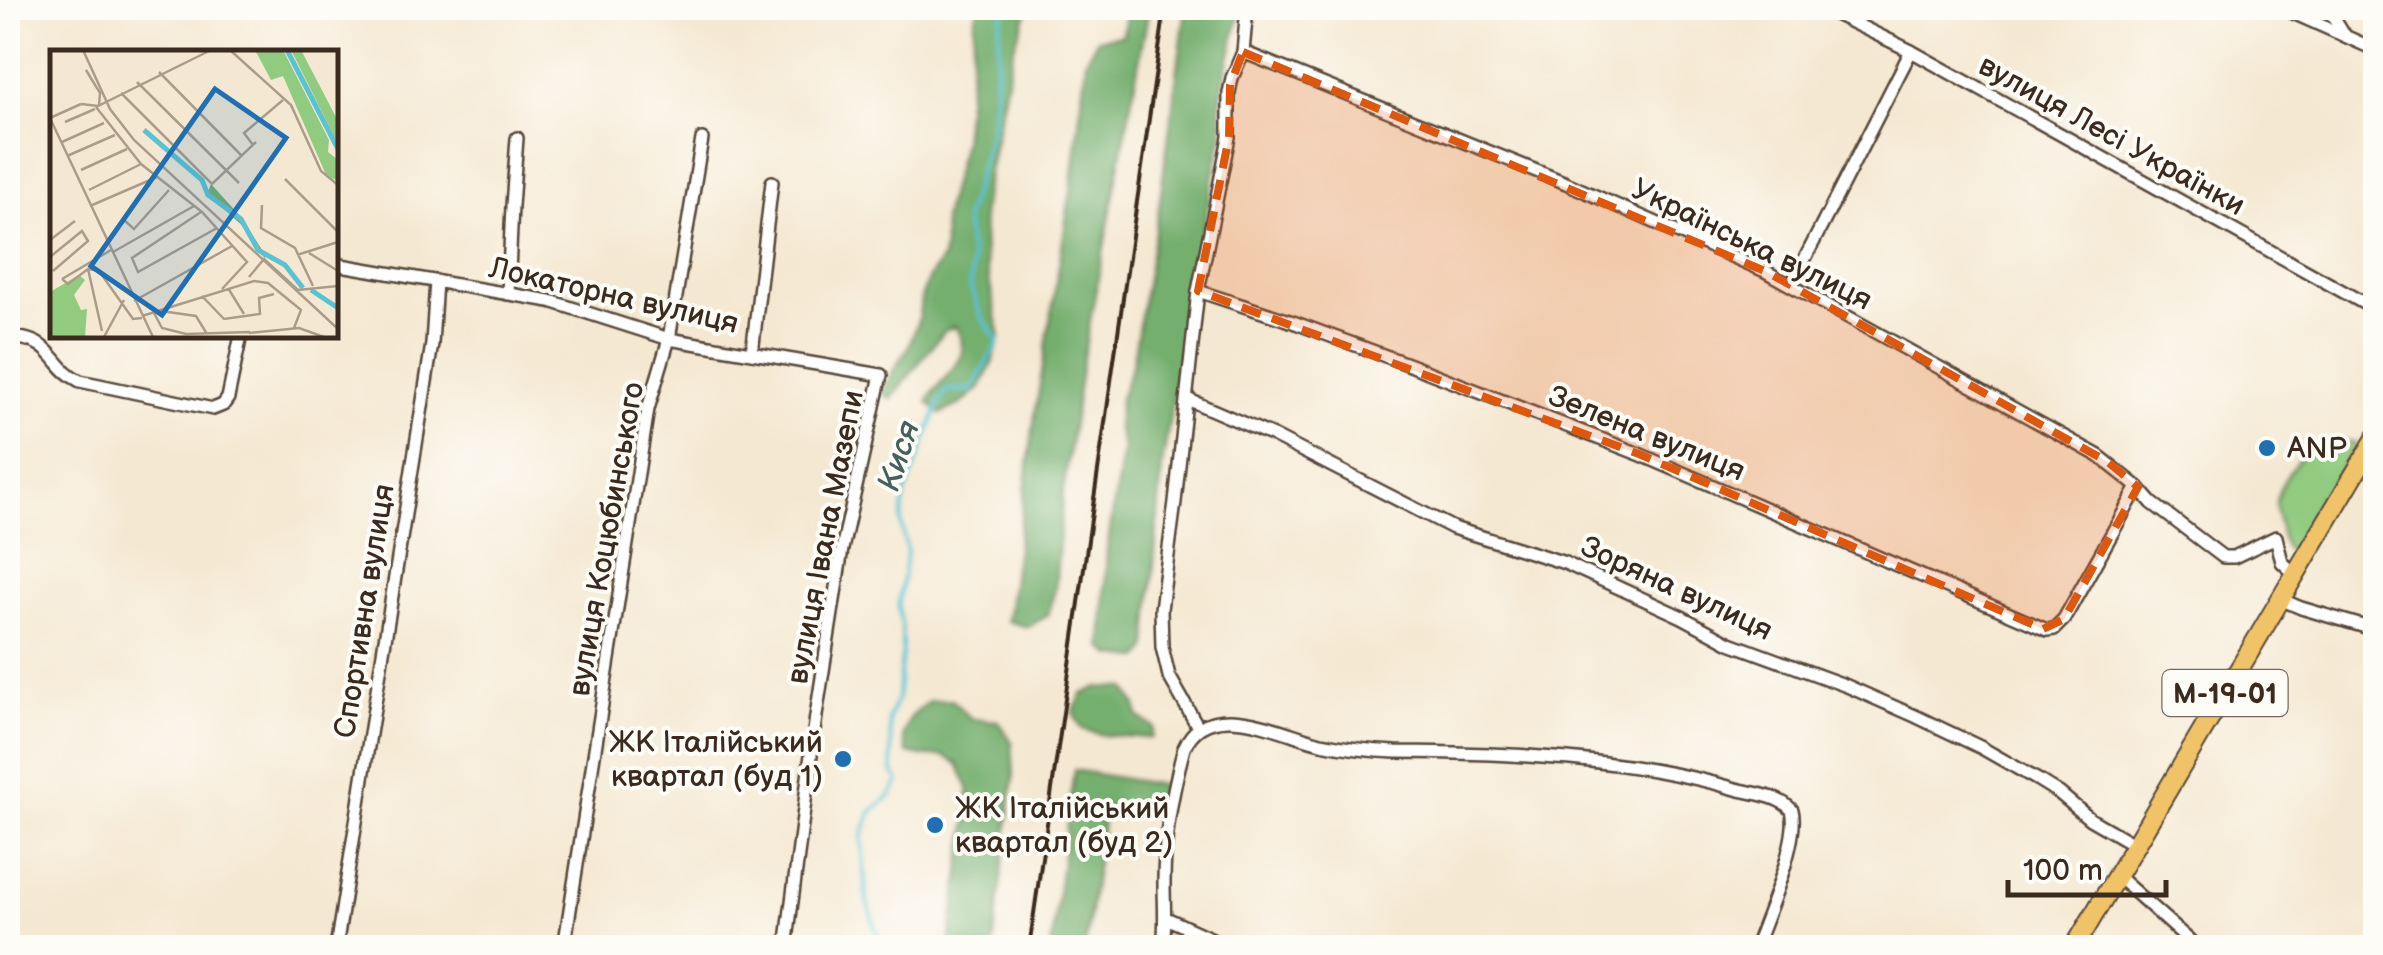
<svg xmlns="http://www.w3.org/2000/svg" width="2383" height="955" font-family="'Balsamiq Sans',sans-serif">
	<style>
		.green { fill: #90cb80; stroke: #667a4f; stroke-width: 2.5 }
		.forest { fill: #74af6e; stroke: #586c46; stroke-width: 2.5 }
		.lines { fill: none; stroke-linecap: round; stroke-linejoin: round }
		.stream { stroke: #59c3d4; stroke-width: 4 }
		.street-casing { stroke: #574639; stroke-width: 16 }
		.primary-casing { stroke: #574639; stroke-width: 22 }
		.street { stroke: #fff; stroke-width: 11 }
		.primary { stroke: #f1c369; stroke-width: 18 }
		.rail { stroke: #3b2a1e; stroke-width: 4 }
		.marked { fill: #df570d; fill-opacity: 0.2; stroke: #df570d; stroke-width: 8; stroke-dasharray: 20 12; stroke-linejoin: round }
		.poi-dot { fill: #1f6fb2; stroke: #fdfcf7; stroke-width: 4 }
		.labels { text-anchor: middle; stroke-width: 8; stroke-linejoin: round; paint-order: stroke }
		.shield { fill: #fdfcf7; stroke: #75695f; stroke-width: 2.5 }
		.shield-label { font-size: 28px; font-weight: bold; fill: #3b2a1e }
		.street-label { font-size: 30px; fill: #3b2a1e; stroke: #fdfcf7 }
		.poi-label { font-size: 30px; fill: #3b2a1e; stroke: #fdfcf7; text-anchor: start }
		.water-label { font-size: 32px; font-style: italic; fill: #46605e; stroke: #fdfcf7 }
		.inset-river { fill: none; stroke: #59c3d4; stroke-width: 5 }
		.inset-road { fill: none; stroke: #ab9c8a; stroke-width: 2.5 }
		.view { fill: #1f6fb2; fill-opacity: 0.15; stroke: #1f6fb2; stroke-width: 5 }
		.inset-edge { fill: none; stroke: #3b2a1e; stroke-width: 5 }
	</style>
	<rect width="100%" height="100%" fill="#fdfcf7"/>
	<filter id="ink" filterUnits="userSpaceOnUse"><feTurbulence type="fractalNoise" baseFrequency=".01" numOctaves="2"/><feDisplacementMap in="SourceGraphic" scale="20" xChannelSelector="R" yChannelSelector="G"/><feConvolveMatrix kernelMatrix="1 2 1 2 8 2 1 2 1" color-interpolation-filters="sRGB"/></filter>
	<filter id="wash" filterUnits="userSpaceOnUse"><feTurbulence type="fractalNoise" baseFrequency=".0048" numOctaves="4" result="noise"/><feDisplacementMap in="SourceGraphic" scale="40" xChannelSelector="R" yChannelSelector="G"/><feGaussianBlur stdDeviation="2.25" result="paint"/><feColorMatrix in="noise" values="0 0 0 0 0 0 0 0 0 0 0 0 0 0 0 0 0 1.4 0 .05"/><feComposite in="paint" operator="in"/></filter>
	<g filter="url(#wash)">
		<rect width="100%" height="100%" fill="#f5e8d2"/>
		<path class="green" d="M2356,443L2290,553C2284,547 2283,542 2281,533C2279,523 2275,512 2276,502C2278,486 2296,459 2310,450C2322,442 2342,442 2356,443Z"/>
		<g class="forest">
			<path d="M978,8H1029L1014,46L988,172L982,213L984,254L1000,336L994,359L980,388L961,404L940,414L928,402C939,374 978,364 955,326L944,331L891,399L883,393L893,371L908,348L919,318L921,298L929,277L942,259L944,244L943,218L963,142L975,20Z"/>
			<path d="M1127,8H1149L1081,369L1063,493L1055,590L1047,616L1028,627L1007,621L1035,415L1072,184L1086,60L1097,39L1123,35Z"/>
			<path d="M1186,8H1241L1223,85L1220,105L1223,133L1194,271L1162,466L1147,650L1140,659L1112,656L1102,647L1107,549L1123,447L1117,427L1120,398L1132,365L1159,207Z"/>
			<path d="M1099,687L1125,688L1136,705L1138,717L1154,727L1152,738L1103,735L1082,729L1073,713L1082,694Z"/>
			<path d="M952,700L971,719L998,721L1012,742L1014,776L993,947H949L968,818L969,788L958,764L944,756H922L907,753L903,736L910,718L929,701Z"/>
			<path d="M1074,770L1161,785L1160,814L1105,807L1085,947H1051Z"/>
		</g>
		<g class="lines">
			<path class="stream" d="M877,948L879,941L866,896L862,838L871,812L890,796L899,781L893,772L889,718L897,700L902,655V628L898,606L907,552L901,522L905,494L941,399L947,390H972L999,341L981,316L970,285L972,262L965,219L992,127L1000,25L1004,8"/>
		</g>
	</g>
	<g filter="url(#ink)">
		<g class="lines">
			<g class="street-casing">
				<g id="street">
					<path d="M1823,8L1911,51L2376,310"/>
					<path d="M2282,8L2376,50"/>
					<path d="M2328,8L2344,34"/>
					<path d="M335,264L550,301L669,339L881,375L842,549L816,716L786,948"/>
					<path d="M1792,284L1911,51"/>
					<path d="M1198,291L1293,322L1410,365L1639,454L2047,630L2054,629L2064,619L2138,487L2099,456L1765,271L1566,183L1243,52"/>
					<path d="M508,294L512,206L517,138"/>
					<path d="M8,336C19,338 32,339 41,346C57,357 59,371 80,381L213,409L223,405L228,398L241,335"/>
					<path d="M752,353L772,182"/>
					<path d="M1187,399L1273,436L1453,528L1565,563L1682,617L1730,643L1847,686L1915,716L1980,747L2038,780L2059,793L2090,819L2135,845"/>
					<path d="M2138,487L2152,503L2223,557H2234L2276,537L2282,562L2295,574"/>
					<path d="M2280,599L2301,608L2376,630"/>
					<path d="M1198,727L1169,676L1162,647L1161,609L1175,502L1198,291L1229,137V93L1232,78L1243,52L1247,8"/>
					<path d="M2376,820L2374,838L2376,851"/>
					<path d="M2117,876L2198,948"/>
					<path d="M1166,918L1232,948"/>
					<path d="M336,948L432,344L436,281"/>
					<path d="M564,948L648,409L669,339L702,139"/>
					<path d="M1163,948C1166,925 1164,905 1164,883C1164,838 1172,792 1184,748C1207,694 1280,733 1321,743C1345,748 1372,751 1396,752C1511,753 1625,757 1736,789C1755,794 1778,795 1792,810C1800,839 1767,915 1756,945"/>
				</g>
			</g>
			<g class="primary-casing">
				<path id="primary" d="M2074,948L2376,438"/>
			</g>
			<use href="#street" class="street"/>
			<use href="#primary" class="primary"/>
			<path class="rail" d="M1029,948L1165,8"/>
		</g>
	</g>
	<path class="marked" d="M1243,52L1765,271L2108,462L2138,487L2064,619L2043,629L1639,454L1198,291L1229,137L1230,85Z"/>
	<g class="poi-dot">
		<circle cx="2267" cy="448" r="10"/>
		<circle cx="843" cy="759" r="10"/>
		<circle cx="935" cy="825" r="10"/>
	</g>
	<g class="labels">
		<rect class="shield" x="2162.5" y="670" width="125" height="46" rx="8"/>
		<g class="shield-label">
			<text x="2225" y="703">М-19-01</text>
		</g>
		<g class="street-label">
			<text transform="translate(2112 135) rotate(29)" y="10">вулиця Лесі Українки</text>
			<text transform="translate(1752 244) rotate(26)" y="10">Українська вулиця</text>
			<text transform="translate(614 295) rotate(13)" y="10">Локаторна вулиця</text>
			<text transform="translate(1647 433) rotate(22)" y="10">Зелена вулиця</text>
			<text transform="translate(825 537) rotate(-79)" y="10">вулиця Івана Мазепи</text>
			<text transform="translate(606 539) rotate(-80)" y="10">вулиця Коцюбинського</text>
			<text transform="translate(1677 588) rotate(25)" y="10">Зоряна вулиця</text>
			<text transform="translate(364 611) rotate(-81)" y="10">Спортивна вулиця</text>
		</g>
		<g class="poi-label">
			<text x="2287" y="458">ANP</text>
			<text x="823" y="752" text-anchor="end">ЖК Італійський<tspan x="823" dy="34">квартал (буд 1)</tspan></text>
			<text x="955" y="818">ЖК Італійський<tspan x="955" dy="34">квартал (буд 2)</tspan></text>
		</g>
		<g class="water-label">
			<text transform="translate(898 456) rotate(-72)" y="11">Кися</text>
		</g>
	</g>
	<g transform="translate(50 50)">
		<rect width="288" height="288" fill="#f5e8d2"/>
		<path d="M205,0H233L279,90L278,102L287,109V130L277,127L233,26L221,30ZM241,0H251L287,69V92ZM29,225L35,230L24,245L31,260L37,259L35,287H0V242Z" fill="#90cb80"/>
		<path d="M137,131L204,197L196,179L157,144L161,134L191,167L216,206L215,208Z" fill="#74af6e"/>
		<path class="inset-river" d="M237,0L288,99M94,80L152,130L158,145L191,169L208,200L235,215L253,238M261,240L288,258"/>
		<path class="inset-road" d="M33,0L60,59L84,90L288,279M180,0L241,55L271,121L288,135M36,20L50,43L49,56M109,22L192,106M87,32L189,133M71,43L162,134L206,92M31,54L48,56L161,0M46,57L91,114L152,162L197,212L172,239M0,68L31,54M0,68L103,287M15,72L45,59M12,92L54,73M203,95L194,83L233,50M17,106L65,85M31,120L77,99M235,129L288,182M39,140L91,114M212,155L211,178L245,198L263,236M40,156L107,127M151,162L82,208L88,222L167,178M74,170L84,179L119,140M0,190L25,171M63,202L144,156M259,203L288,221M247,205L288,192M0,207L32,181L38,191L3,221M38,219L52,281M199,227L214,209L248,240L288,236M12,229L18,234L38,219L49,221L83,269L92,268M12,229L61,200M178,238L194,264M152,246L174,269L210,264L209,248L224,244M84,251L182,196M111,261L146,266L157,284M104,263L112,278L136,284L200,282M92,266L204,231L218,233L251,260L244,278M199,283L249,278L274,287M54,287L74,250"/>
		<path class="view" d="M165,39L236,88L112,265L41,216Z"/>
		<rect width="288" height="288" class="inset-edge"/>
	</g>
	<rect width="2383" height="955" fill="none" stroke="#fdfcf7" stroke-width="40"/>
	<path d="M2008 880v15h158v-15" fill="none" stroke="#3b2a1e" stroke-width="5"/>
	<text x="2023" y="880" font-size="30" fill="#3b2a1e" stroke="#fdfcf7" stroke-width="8" paint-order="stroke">100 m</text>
</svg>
